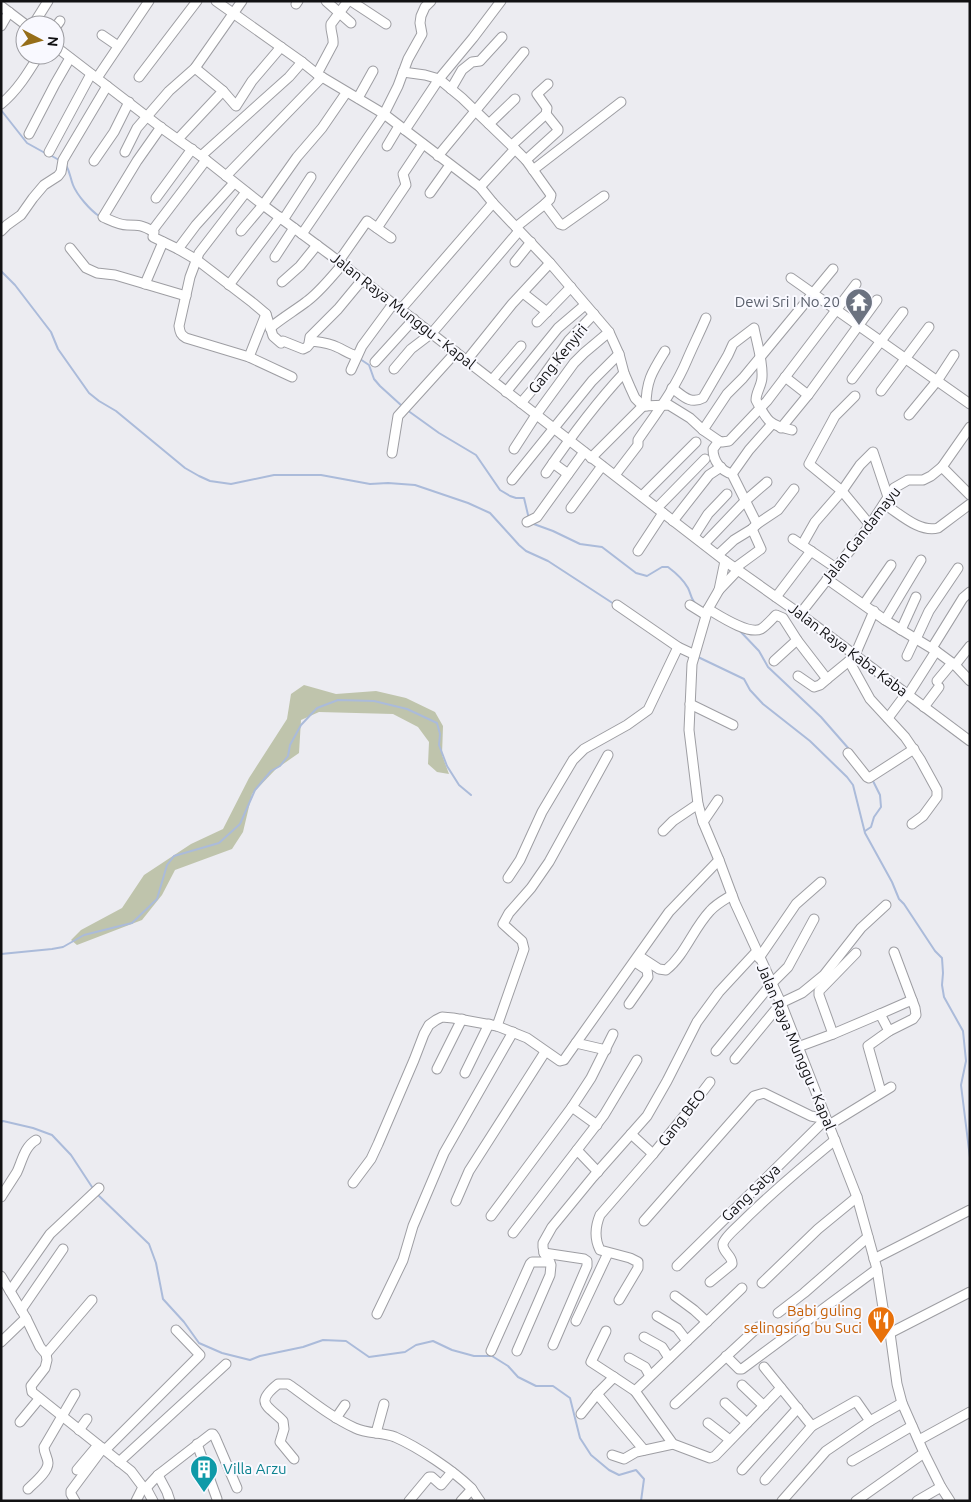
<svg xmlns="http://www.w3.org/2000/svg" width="971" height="1502" font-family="Ubuntu,sans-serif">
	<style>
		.green { fill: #bfc4ac }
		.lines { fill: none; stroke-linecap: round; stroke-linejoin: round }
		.stream { stroke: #abbbda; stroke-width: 2 }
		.minor-casing { stroke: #9e9ea3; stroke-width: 11 }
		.minor { stroke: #fff; stroke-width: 9 }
		.labels { text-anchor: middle; stroke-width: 4; stroke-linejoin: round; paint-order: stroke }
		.worship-label { font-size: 15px; fill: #5b616d; stroke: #f9f9ff; text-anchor: end }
		.street-label { font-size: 15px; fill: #111113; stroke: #f9f9ff }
		.food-label { font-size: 15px; fill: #c56008; stroke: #f9f9ff; text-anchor: end }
		.culture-label { font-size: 15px; fill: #0d838f; stroke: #f9f9ff; text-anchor: start }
	</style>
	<rect width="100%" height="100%" fill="#ececf1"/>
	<path class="green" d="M304,685L336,694L376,691L406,698L435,712L443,726L442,755L449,774L437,772L428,764L429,742L418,727L393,714L319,712L301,720L299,753L276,769L252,794L243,832L232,849L175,870L162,895L142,920L77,945L71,940L81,930L122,908L144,875L191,844L223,829L249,778L287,719L291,694Z"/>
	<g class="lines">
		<g class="stream">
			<path d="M1,110L27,143L45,153"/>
			<path d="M50,155L59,160"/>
			<path d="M66,165C70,172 70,177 73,185C77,195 90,210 99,216"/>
			<path d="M1,271L15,285L51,332L58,349L89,393L99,401L116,411L185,468L199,476L210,481L231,484L274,475H321L370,484L388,483L415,485L468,503L490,513L519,545L526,551L548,561L614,604"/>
			<path d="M360,359L369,365L374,379L380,386L402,406"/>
			<path d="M407,410L439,433L476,455L500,490L510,496L516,498H524L529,519"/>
			<path d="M531,523L553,531L580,544L602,547L636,573L647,576L662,567H668C676,573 683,579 688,588C691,594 691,599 695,603"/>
			<path d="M739,630L759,651L768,667L821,717L849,749"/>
			<path d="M698,657L744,679L750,690L763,704L810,741L847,777L853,785L865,833L892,882L899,899L904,904L935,951L942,958L943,973L942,985L944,997L963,1031L966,1061L961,1085L970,1158"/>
			<path d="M865,831L871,827L874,817L881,807L880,795L872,779"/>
			<path d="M1,954L52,949L63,947L84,935L132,923L157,899L167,865L174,856L219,843L240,824L255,790L271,771L280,766L288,756L290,745L301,725L317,708L338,700L374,701L407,709L437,723L440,734L439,745L447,766L459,785L471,795"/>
			<path d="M1,1122L3,1121L33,1128L52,1135L71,1155L94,1190"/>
			<path d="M97,1194L149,1244L156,1263L163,1299L184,1322L199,1343L222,1353L250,1360L260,1356L303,1347L323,1340L346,1341L369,1357L405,1352L416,1345L433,1341L452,1350L474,1356H492L508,1366L518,1377L536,1386H553L570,1398L580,1438L591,1455L609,1470L619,1475L636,1470L644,1479L641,1501"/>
		</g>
		<g class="minor-casing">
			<g id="minor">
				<path d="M216,1L302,62L317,74L384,114L480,187L493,203L550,263L609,332L619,354L624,373L630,387L635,398L643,406L669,405L690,418L703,430L719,441L722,442L729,441L767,401L856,284"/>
				<path d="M326,1L351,23"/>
				<path d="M351,1L386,24"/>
				<path d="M296,4L298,1"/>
				<path d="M1,6L26,25"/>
				<path d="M33,25L48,1"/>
				<path d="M1,26L9,12"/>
				<path d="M55,28L60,21"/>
				<path d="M102,35L118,46"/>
				<path d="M55,46L163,129L201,156L263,205L329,254L725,561L800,614L970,741"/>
				<path d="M195,68L223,91L236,106L252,81L281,47"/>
				<path d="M403,72L425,75L439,79L462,98L515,149L480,187"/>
				<path d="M317,74L333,44C334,37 330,31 331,24L348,1"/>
				<path d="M139,77L197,1"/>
				<path d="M97,78L149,1"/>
				<path d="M451,89L462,70L472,62L480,61L502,37"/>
				<path d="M358,98L373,71"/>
				<path d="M1,104C17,91 28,73 39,55"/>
				<path d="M489,124L515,99"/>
				<path d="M161,127L137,161L103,217C110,220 119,225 127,225C139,225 142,225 154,232L153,237L178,249L197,260L253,303L266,314L273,336L281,343L283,341L303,349L307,347L312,341C320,342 330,343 337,347C344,350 349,354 357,356"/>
				<path d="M405,130L439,79L473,38L501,1"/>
				<path d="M29,134L55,84L70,58"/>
				<path d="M178,139L223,91"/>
				<path d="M512,145L546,114L547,108L537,94L548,84"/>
				<path d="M387,146L399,126"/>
				<path d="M515,149L526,160L551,195L550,199L545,204L560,224L563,225L604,196"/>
				<path d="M49,152L91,74"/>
				<path d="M125,152L137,128L169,91L195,68L242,1"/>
				<path d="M201,156L289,77L302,62"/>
				<path d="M438,156L524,52"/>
				<path d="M526,160L558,131V129L546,114"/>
				<path d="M94,161L114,132L129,102"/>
				<path d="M533,170L621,102"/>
				<path d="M226,176L322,77"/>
				<path d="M246,192L199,253L190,277L179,326C180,333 181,335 186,338L249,357L292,377"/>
				<path d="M430,193L450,165"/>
				<path d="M156,198L192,149"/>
				<path d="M283,220L311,177"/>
				<path d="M516,227L545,204"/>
				<path d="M377,228L406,185L403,174L423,144"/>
				<path d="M1,231L7,225L21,215L33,198L44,185L58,176L61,172L63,160L107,86"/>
				<path d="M152,231L206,160"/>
				<path d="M241,231L263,205L297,157L322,128L346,93"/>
				<path d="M302,234L384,114L398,86L408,59L422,34L420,23L421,16L425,7L431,1"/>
				<path d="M70,248L86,268L97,273L115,275L186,296"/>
				<path d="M178,249L196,225L234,183"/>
				<path d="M275,257L294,228"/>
				<path d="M339,261L367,221L391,238"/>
				<path d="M515,262L531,242"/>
				<path d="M791,278L970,404"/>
				<path d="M282,282L300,266L317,245"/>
				<path d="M145,284L163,242"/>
				<path d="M229,285L280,217"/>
				<path d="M523,293L547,312"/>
				<path d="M401,309L493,203"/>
				<path d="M537,322L571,287"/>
				<path d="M270,328C282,318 294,311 306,302C320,292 331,277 343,264"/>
				<path d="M309,343L310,337L338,309L362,280"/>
				<path d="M249,357L266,314"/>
				<path d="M467,360L512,304L550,263"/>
				<path d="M375,362L414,319"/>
				<path d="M394,369L411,349L432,333L519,231"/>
				<path d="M351,370L362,346L393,304"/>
				<path d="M785,377L808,395"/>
				<path d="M852,379L903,312"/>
				<path d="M492,380L521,346"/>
				<path d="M672,388C682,395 690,405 703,398L728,355L733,344L754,328C757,344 763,361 762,377C762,385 756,392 756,400C767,421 769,425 792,430"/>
				<path d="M881,391L929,327"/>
				<path d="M506,392L558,328L585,305"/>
				<path d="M855,396L835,416L809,464L842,491L870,525"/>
				<path d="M521,403L539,382L569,340L594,314"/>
				<path d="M646,406C646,381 652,372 665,351"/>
				<path d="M909,415L937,381L954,355"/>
				<path d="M781,428L808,395L877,300"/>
				<path d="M703,430L727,394L743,378L833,269"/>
				<path d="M719,441L713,449C713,461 721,471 732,474L757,524"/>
				<path d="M514,449L536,415L574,363L584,353L609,332"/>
				<path d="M392,453L398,416L456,352"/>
				<path d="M591,458L643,406"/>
				<path d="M553,463L568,474"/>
				<path d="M942,467L970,495"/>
				<path d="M546,473C570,438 595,404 624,373"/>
				<path d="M732,474L749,450L772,424"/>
				<path d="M615,475L638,445V440C655,415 675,389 687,360C693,346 700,332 706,318"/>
				<path d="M512,480L592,381L619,354"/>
				<path d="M642,496L696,442"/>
				<path d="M884,504C899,513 919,533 938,528L970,504"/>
				<path d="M571,508L602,466"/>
				<path d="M657,508L705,459"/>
				<path d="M673,521L709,475L721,467"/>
				<path d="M527,522L537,517L584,452"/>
				<path d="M694,536L708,514L727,494"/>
				<path d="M793,539L836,568"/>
				<path d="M704,544L745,501L767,482"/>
				<path d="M802,545L815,522L842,491L860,465L873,452L888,497"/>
				<path d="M638,551L663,513"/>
				<path d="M718,555L734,540L752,529L757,524L778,510L794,489"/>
				<path d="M735,568L761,549L752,529"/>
				<path d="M738,570L719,590L708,609L692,664L689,730L698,804L703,822L719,860L735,903L781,1003L857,1197L877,1269L883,1308L890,1333L897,1384L902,1403L924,1453L941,1487L950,1501"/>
				<path d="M827,579L885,620L936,651L955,665L970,681"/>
				<path d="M719,590L725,561"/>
				<path d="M776,597L811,551"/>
				<path d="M864,604L891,565"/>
				<path d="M617,605L678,647L693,654"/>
				<path d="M690,605L706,615"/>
				<path d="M708,609C720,616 748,635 761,629C766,626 772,619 776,615L783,618L797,640L827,679L849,661"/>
				<path d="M874,611L855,655L849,661L870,699L905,737L920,759L937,790V797L923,816L912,824"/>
				<path d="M800,614L870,525L894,488L908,480H923L931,476L942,467L970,427"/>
				<path d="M885,620L921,560"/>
				<path d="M901,630L916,597"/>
				<path d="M916,639L929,611L958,568"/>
				<path d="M932,648L963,598L970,592"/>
				<path d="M907,656L915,639"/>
				<path d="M774,661L797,640"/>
				<path d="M955,665L970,646"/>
				<path d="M798,676L814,687L820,685L827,679"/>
				<path d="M937,681L952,663"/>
				<path d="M908,695L936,651"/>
				<path d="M690,704L733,725"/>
				<path d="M924,707L939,687"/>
				<path d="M888,718L906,694"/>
				<path d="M848,753L867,777L869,778L914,749"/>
				<path d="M703,822L718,800"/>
				<path d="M663,831L673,821L698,804"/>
				<path d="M508,878L520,860L542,812L573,760L584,749L627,725L648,710L678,647"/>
				<path d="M639,956L659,969L666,970C685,955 693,929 710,911C716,904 724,900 732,895"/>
				<path d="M759,958L796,904L821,882"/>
				<path d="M629,1004L648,977L647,970L635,962"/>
				<path d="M880,1014L912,1000"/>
				<path d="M497,1026L524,949L522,941L503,924L509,913L531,888L549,862L608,755"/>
				<path d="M833,1034L819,995V991L856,953"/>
				<path d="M798,1047L833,1034L880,1014L889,1031L913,1019L916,1015L915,1008L894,952"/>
				<path d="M606,1050L576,1043L669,912L719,860"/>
				<path d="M716,1051L772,983L788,967L814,919"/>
				<path d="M735,1059L781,1003L802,993L824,975L861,928L886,905"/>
				<path d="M437,1069L462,1019"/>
				<path d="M465,1073L489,1024"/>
				<path d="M881,1092L868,1046L889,1031"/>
				<path d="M597,1125L572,1107L591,1078L613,1034"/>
				<path d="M829,1125L891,1087"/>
				<path d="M577,1150L604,1115L637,1060"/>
				<path d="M653,1154L684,1116L710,1082"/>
				<path d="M353,1183L371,1159L378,1144L414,1060L424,1034L429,1025L436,1020L442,1017L453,1018L497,1026L527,1038L560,1061L564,1060L576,1043"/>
				<path d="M1,1197C6,1189 12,1180 17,1172C22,1161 25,1146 36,1140"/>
				<path d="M456,1201L469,1171L545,1052"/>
				<path d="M491,1216L572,1107"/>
				<path d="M644,1221L754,1096L764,1093L811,1116L826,1119"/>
				<path d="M513,1233L577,1150L598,1172"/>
				<path d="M544,1253L584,1259L587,1261V1266L553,1345"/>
				<path d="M874,1259L970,1210"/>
				<path d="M677,1266L826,1119"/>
				<path d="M1,1276L26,1318L40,1347L46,1354L47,1360L45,1368L31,1386L32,1392L131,1471L143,1487L136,1501"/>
				<path d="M710,1282L732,1264C733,1256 722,1252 723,1244C724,1238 736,1228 740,1224C770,1194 802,1167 835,1140"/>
				<path d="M762,1283L818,1229L857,1197"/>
				<path d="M742,1288L635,1391L673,1444L710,1458L715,1456L781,1388"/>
				<path d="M10,1291L50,1234L99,1188"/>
				<path d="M675,1296L694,1310L707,1322"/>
				<path d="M619,1300L638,1268V1262L630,1258L600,1250C594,1238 595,1227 600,1215L653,1154L631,1134"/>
				<path d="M21,1310L63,1249"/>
				<path d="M778,1313L804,1293L868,1237"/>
				<path d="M377,1314L403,1260L413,1226L444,1153L513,1032"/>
				<path d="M657,1316L677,1328L687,1341"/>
				<path d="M576,1321L608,1253"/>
				<path d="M606,1331L591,1362L614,1377"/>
				<path d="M890,1333L970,1292"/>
				<path d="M644,1337L662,1347L669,1358"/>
				<path d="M1,1342L26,1318"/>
				<path d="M491,1351L530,1264L532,1262H550"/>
				<path d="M517,1351L550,1275L551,1265L544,1253L543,1247V1243L552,1227L593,1177L647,1116L667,1081L697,1022L719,992L757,951"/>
				<path d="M46,1354L92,1300"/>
				<path d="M726,1356L739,1369H742L877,1269"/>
				<path d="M629,1358L645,1367L650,1376"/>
				<path d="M764,1367L812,1426"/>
				<path d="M742,1385L764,1406"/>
				<path d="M597,1394L644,1450"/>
				<path d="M725,1403L747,1423"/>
				<path d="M675,1404L758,1327"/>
				<path d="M581,1414L597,1394L614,1377L635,1391"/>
				<path d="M336,1418L345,1405"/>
				<path d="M20,1422L39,1399"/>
				<path d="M708,1423L730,1440"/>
				<path d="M79,1430L87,1419"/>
				<path d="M376,1433L384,1404"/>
				<path d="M919,1440L970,1412"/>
				<path d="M197,1444L217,1499"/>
				<path d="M105,1450L200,1355L176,1330"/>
				<path d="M612,1455L624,1459L636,1452L673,1444"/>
				<path d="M294,1459L280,1442L284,1429L283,1421C269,1406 253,1404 278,1384H288L291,1386C312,1401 331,1417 355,1428C367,1434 382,1432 395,1437C418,1447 454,1471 471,1488C474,1492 477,1497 480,1501"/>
				<path d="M852,1461L912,1426"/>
				<path d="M119,1462L226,1364"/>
				<path d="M77,1470L98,1445"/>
				<path d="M742,1470L798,1408"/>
				<path d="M158,1475L167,1492L170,1501"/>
				<path d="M765,1480L812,1426L856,1401L870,1421"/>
				<path d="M143,1487L146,1488L153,1501"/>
				<path d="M146,1488L158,1475L211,1434H213L215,1437L237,1488"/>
				<path d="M28,1489C34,1483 48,1472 48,1463C48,1458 44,1453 44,1447L75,1394"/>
				<path d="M75,1501L71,1494V1491L103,1448"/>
				<path d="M409,1501L429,1477H432L441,1485L452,1472"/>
				<path d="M461,1501L472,1489"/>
				<path d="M782,1501L826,1451L870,1421L902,1403"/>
				<path d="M856,1501L924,1453"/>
				<path d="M917,1501L941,1487"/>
			</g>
		</g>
		<use href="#minor" class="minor"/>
	</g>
	<defs>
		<g id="temple-pin" transform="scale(1.4375)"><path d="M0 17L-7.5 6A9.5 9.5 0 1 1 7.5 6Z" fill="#6b7280" stroke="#f9f9ff"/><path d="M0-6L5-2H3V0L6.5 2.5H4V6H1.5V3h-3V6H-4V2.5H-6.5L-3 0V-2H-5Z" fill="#fff"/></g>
		<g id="restaurant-pin" transform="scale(1.4375)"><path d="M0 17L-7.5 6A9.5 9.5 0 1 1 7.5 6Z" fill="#e8710a" stroke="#f9f9ff"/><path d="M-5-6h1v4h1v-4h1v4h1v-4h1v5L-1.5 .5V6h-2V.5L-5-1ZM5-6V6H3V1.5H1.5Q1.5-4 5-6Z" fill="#fff"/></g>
		<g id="building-pin" transform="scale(1.4375)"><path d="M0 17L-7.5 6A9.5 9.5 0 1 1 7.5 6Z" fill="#0f9aa8" stroke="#f9f9ff"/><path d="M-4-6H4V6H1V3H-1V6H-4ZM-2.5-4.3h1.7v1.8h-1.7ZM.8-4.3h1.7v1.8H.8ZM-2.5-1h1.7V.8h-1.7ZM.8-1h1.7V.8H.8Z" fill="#fff"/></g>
	</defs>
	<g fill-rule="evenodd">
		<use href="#temple-pin" x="859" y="302"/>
		<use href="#restaurant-pin" x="881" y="1320"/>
		<use href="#building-pin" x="204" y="1469"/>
	</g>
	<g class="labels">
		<g class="worship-label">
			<text x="840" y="307">Dewi Sri I No 20</text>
		</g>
		<g class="street-label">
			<text transform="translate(403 311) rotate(38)" y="5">Jalan Raya Munggu - Kapal</text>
			<text transform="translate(558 359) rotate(-51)" y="5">Gang Kenyiri</text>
			<text transform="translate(861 535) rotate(-52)" y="5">Jalan Gandamayu</text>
			<text transform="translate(848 650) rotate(37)" y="5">Jalan Raya Kaba Kaba</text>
			<text transform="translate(796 1047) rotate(67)" y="5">Jalan Raya Munggu - Kapal</text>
			<text transform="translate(682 1118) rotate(-52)" y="5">Gang BEO</text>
			<text transform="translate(751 1193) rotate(-44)" y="5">Gang Satya</text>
		</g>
		<g class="food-label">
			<text x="862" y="1316">Babi guling<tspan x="862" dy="17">selingsing bu Suci</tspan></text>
		</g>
		<g class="culture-label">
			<text x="223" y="1474">Villa Arzu</text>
		</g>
	</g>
	<rect width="971" height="1502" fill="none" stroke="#111113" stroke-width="5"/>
	<g transform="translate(40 40) rotate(96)"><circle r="24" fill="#f9f9ff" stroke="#9c9ca1"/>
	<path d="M0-4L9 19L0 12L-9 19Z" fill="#966e19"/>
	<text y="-8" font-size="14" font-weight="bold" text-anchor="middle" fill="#111113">N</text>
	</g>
</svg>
